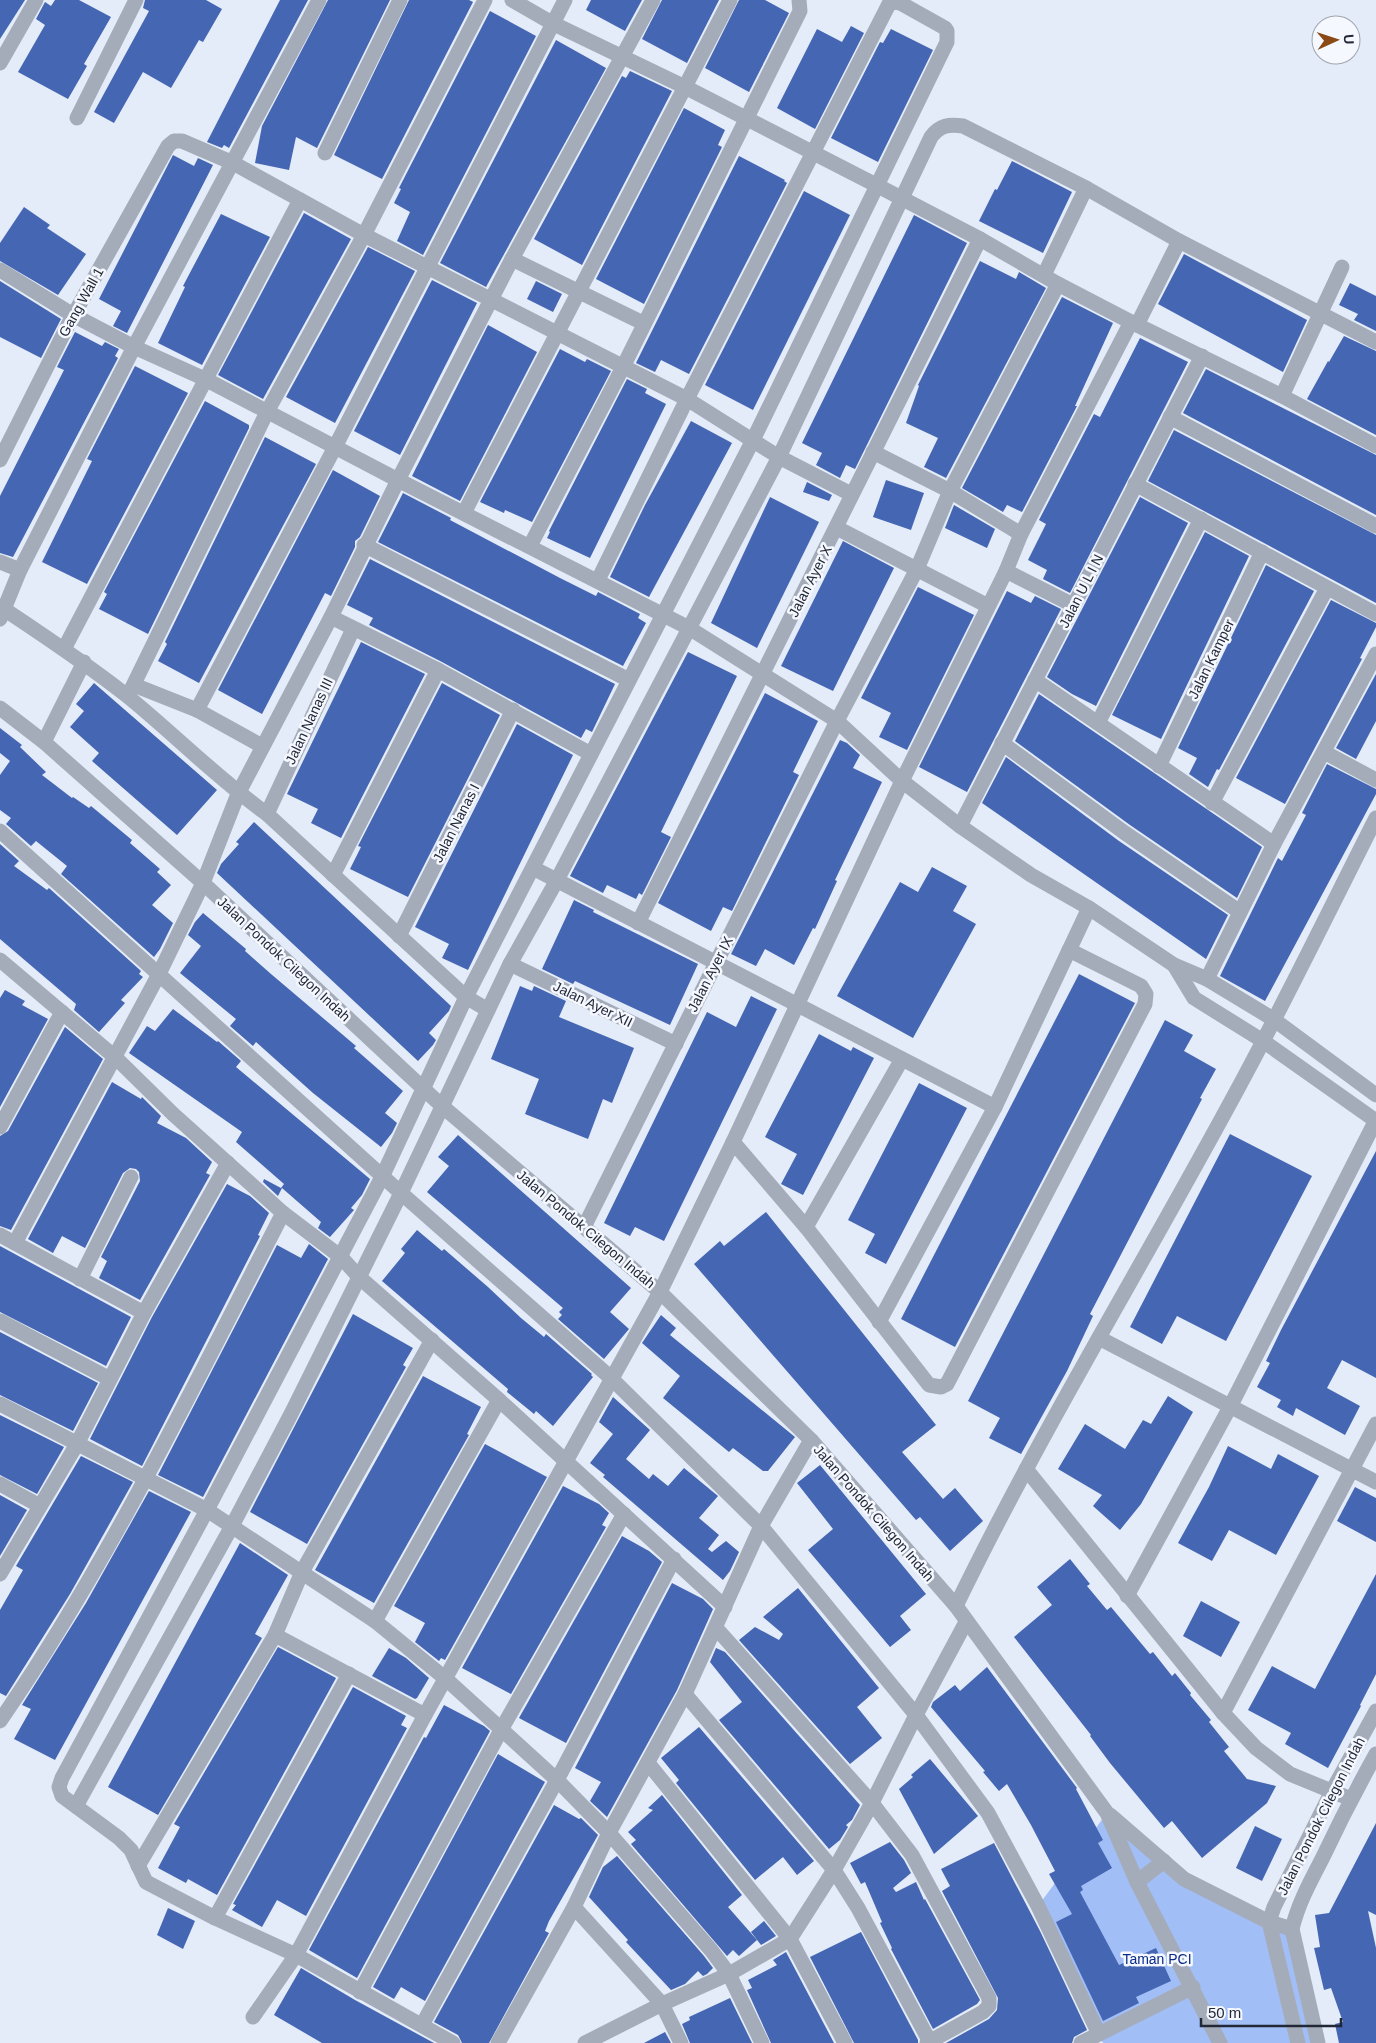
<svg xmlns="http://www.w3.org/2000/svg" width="1376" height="2043" font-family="Arial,sans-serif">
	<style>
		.green { fill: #a2bef7 }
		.building { fill: #4466b3 }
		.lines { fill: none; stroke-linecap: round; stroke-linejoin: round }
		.minor { stroke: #a4acba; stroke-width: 15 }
		.labels { text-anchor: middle; stroke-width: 5; stroke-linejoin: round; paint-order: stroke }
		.street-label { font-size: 14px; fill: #222835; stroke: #f5f8ff }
		.park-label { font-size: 14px; fill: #0a2b87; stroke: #f5f8ff }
	</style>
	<rect width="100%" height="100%" fill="#e4ebf9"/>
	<path class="green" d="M1107,1813L1184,1879L1292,1929L1318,2043H1103L1038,1906Z"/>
	<g class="building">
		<path d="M0,0H25L0,39Z"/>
		<path d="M55,0H79L111,17L84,64L87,66L68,99L18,72L45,25L36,19L45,2L51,6Z"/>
		<path d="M145,0H206L222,9L203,42L199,40L171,88L143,72L114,123L94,112L149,11L143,8Z"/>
		<path d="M280,0H308L229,148L224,145L222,148L207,142Z"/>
		<path d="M328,0H390L317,148L296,137L289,170L255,163L262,126Z"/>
		<path d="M409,0H469L473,2L382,179L334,155Z"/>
		<path d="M591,0H642L625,31L586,10Z"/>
		<path d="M662,0H719L687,63L642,39Z"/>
		<path d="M739,0H765L789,13L749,92L705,68Z"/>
		<path d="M490,11L536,36L423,255L397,241L410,212L394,203L401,189L399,188Z"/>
		<path d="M851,26L864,33L815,129L777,108L817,29L842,42Z"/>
		<path d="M891,29L933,50L878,162L831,138L880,42L883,43Z"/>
		<path d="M556,40L606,68L486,287L440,263Z"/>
		<path d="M630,71L672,91L582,265L534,239L622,76L626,78Z"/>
		<path d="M684,108L725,130L718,145L722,147L644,304L596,279Z"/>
		<path d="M173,155L194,166L198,158L213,165L127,333L113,326L121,311L99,299Z"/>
		<path d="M739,156L785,180L784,181L787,183L689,374L661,360L655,372L636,363Z"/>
		<path d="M1012,161L1072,192L1043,253L979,221L995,189L997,190Z"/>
		<path d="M804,191L850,215L753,410L705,385L706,383Z"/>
		<path d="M24,207L50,225L47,228L86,254L58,295L0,261V243Z"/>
		<path d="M304,213L351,239L263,399L218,375Z"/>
		<path d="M221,214L270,237L202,365L158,343L185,287L183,286Z"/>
		<path d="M914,215L967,243L855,469L846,465L840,478L816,465L822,453L802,443Z"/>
		<path d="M368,247L415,271L335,423L286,397Z"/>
		<path d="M1184,254L1307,320L1283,372L1158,304Z"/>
		<path d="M980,261L1016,279L1019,272L1046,288L946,478L924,467L938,438L906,423L919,386L918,385Z"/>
		<path d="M432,280L477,303L400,455L354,431Z"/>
		<path d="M0,281L61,319L41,358L0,337Z"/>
		<path d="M536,281L562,294L553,312L527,299Z"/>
		<path d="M1350,283L1376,296V331L1354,320L1358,314L1339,305Z"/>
		<path d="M1062,297L1113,323L1075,406H1077L1022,512L1007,505L1003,512L962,488Z"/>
		<path d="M488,325L537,352L460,501L412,476Z"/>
		<path d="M75,332L102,346L105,342L119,349L115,356L118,358L13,557L0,553V496L64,370L57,367Z"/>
		<path d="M1344,336L1376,351V435L1307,399L1328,361L1329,362Z"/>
		<path d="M1140,338L1188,362L1070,593L1043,579L1047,570L1028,560L1046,524L1039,520L1094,414L1100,417Z"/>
		<path d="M560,349L585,362L587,359L611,371L532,522L505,510L504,513L480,502Z"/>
		<path d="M135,366L188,393L87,584L42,562L92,461L87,459Z"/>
		<path d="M1206,369L1376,455V515L1183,413Z"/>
		<path d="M627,379L647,389L645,393L666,404L590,558L547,538L550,532L549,531Z"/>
		<path d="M205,401L249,425V428L148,634L99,609L107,594L104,592Z"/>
		<path d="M691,421L732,443L649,597L610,577L645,505Z"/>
		<path d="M1174,430L1376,535V603L1148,481Z"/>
		<path d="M265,437L316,464L199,683L158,661L167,644L165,642Z"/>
		<path d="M333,470L380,496L360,537L355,541V547L331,596L325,593L262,714L218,690Z"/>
		<path d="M886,480L924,493L911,530L873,517Z"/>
		<path d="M807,482L832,495L829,501L803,492Z"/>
		<path d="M403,493L451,518L450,520L560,578L596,596L598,592L640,614L638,618L646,623L623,666L378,542Z"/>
		<path d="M770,497L819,522L757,648L711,623Z"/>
		<path d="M1140,497L1188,523L1096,706L1072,694L1047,677Z"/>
		<path d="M954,505L995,529L987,548L945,528Z"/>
		<path d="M1205,532L1249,556L1161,739L1112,715Z"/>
		<path d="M843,541L894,568L833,691L781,666Z"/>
		<path d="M370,559L615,684L592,732L586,729L581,738L442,662L369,625L373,618L347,605Z"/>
		<path d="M1266,565L1314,591L1219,770L1217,769L1208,787L1189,774L1197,758L1178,748Z"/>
		<path d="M918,587L974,615L907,750L879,737L891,713L861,698Z"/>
		<path d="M1007,591L1031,603L1035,596L1061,609L967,792L919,767Z"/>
		<path d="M1331,600L1376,623V627L1360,658L1362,659L1285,804L1236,778Z"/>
		<path d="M361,642L425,674L341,838L311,823L318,809L287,794Z"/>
		<path d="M688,652L737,676L661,832L671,837L642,895L639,893L636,899L607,885L603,893L570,876Z"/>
		<path d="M1376,674V721L1356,759L1336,748Z"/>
		<path d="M94,683L217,790L177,835L92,761L99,753L70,727L84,711L76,704Z"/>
		<path d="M442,683L500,715L408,897L350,869L361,847L358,846Z"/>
		<path d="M765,693L818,721L793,772L799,775L732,911L723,907L711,931L658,903Z"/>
		<path d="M1039,694L1262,847L1237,898L1130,825L1015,741Z"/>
		<path d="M517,724L573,755L468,970L442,958L449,944L415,927Z"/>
		<path d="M0,728L22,745L20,747L46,772L42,775L72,798L73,797L89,808L91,806L132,840L130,843L160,869L157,872L171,885L152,905L173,923L160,949L154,957L61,874L67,866L36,841L31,846L6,824L11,818L0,810V775L10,761L0,753Z"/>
		<path d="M840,740L847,743L860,755L853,768L882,782L835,880L837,881L815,929L813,928L794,965L765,949L756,966L731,954Z"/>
		<path d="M1006,757L1119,841L1228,915L1206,959L982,803Z"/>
		<path d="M1327,764L1376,789V794L1265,1001L1220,976L1278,858L1282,861L1306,815L1302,813Z"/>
		<path d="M254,822L451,1006L449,1011L429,1033L436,1040L433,1045L418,1061L217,873L221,864L239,844L236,842Z"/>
		<path d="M0,844L19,861L14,866L47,890L49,888L141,971L139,974L143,977L121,1000L125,1003L99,1032L74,1010L76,1004L0,939Z"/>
		<path d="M932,867L967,886L953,911L976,924L913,1038L837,996L900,882L918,892Z"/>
		<path d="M574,900L594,910L593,912L698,964L670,1025L575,981L573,984L542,969Z"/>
		<path d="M203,913L246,949L245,951L271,974L356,1046L354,1048L403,1091L385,1113L397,1123L392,1133L381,1147L313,1093L256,1042L253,1046L230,1026L236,1019L180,973L201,946L188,935L195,922Z"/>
		<path d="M1079,974L1135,1003L955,1347L901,1319Z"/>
		<path d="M520,986L532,991L534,986L566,1001L559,1017L634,1048L612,1103L603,1099L588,1139L525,1114L539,1079L491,1059Z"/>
		<path d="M5,990L25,1001L22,1005L48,1019L0,1107V998Z"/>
		<path d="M751,996L777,1009L664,1241L635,1227L630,1236L604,1223L707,1012L736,1027Z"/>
		<path d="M173,1009L217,1042L218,1041L241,1061L236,1067L370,1179L362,1195L351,1208L354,1210L330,1237L318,1228L321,1222L282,1188L278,1196L263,1182L264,1179L281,1188L284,1184L236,1142L242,1132L129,1053L147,1026L155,1031Z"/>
		<path d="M1165,1020L1193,1035L1184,1051L1216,1069L1200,1098L1202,1099L1090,1314L1093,1316L1067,1371L1021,1454L989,1438L1000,1418L968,1401Z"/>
		<path d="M65,1027L103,1059L11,1230L0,1226V1136L8,1131Z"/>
		<path d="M819,1034L851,1051L853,1047L874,1058L803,1195L781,1184L797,1154L765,1137Z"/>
		<path d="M112,1082L141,1099L142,1097L161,1116L157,1123L186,1138L212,1162L206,1173L210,1175L140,1300L99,1278L107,1261L101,1257L140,1181L139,1172L136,1169L130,1168L123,1173L85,1248L62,1236L53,1253L28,1239Z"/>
		<path d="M919,1083L967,1108L886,1264L865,1253L875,1234L848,1220Z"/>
		<path d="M1230,1134L1312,1176L1226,1341L1177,1316L1162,1344L1130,1327Z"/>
		<path d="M458,1135L631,1288L610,1312L629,1329L604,1359L558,1319L562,1315L559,1312L563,1308L427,1192L449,1166L438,1157Z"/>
		<path d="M1376,1151V1378L1342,1360L1327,1388L1360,1406L1345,1435L1296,1408L1293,1416L1277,1407L1281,1400L1257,1387L1270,1363L1266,1361L1281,1330Z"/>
		<path d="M227,1184L250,1196L269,1213L258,1235L260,1236L142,1466L90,1439L152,1317Z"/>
		<path d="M766,1212L936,1425L902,1452L943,1499L955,1488L983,1521L950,1551L920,1517L916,1520L694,1264L720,1241L724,1246Z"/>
		<path d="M417,1230L442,1251L444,1249L488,1287L521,1318L544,1337L546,1334L592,1374L591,1375L593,1377L553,1426L536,1411L534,1414L507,1392L508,1389L382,1281L405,1253L401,1249Z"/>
		<path d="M309,1244L328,1259L203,1497L158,1475L277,1245L301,1258Z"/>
		<path d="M0,1246L131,1317L106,1366L0,1312Z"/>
		<path d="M353,1314L413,1348L403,1365L406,1367L307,1544L250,1512Z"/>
		<path d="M661,1315L676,1328L670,1335L795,1437L768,1471H763L733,1448L729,1452L663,1398L680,1376L642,1343Z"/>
		<path d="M0,1332L98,1383L73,1431L0,1395Z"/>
		<path d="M423,1376L481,1407L467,1434L469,1435L374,1603L315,1570Z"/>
		<path d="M1168,1396L1193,1412L1141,1504L1120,1530L1093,1506L1102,1495L1058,1469L1085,1424L1125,1449L1143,1420L1151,1424Z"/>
		<path d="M613,1397L650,1430L626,1459L649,1479L653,1474L668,1486L684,1468L718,1496L699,1518L719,1535L708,1549L712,1552L726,1541L739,1552L730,1571L723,1580L603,1477L605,1475L590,1463L613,1434L599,1422Z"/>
		<path d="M0,1415L64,1447L37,1494L0,1475Z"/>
		<path d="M485,1444L547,1477L445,1660L441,1658L439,1661L415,1642L425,1623L394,1606Z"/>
		<path d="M1228,1446L1271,1469L1278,1454L1319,1476L1276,1555L1229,1530L1212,1561L1178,1543L1209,1487Z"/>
		<path d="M81,1456L133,1482L70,1594L6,1696L0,1693V1610L23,1570L16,1566Z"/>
		<path d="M820,1465L926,1594L900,1616L911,1630L890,1647L808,1550L833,1529L797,1483Z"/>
		<path d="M563,1486L599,1504L609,1513L602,1525L606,1527L511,1694L462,1668Z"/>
		<path d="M1355,1487L1376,1498V1542L1337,1521Z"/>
		<path d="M149,1491L191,1512L55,1760L14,1739L31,1709L22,1705L86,1603Z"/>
		<path d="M0,1495L27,1510L0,1556Z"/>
		<path d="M622,1536L649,1551L662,1562L566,1743L519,1718Z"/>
		<path d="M240,1543L288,1575L255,1634L262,1638L158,1815L108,1787Z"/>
		<path d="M1070,1559L1090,1584L1087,1586L1107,1610L1111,1607L1150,1654L1153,1652L1172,1676L1175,1673L1191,1693L1190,1695L1211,1720L1209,1722L1229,1747L1224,1751L1247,1779L1276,1786L1267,1803L1202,1858L1172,1821L1164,1828L1110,1763L1090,1736L1091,1735L1014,1637L1052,1605L1037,1587Z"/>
		<path d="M1376,1574V1674L1360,1705L1361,1706L1328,1768L1285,1744L1291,1733L1248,1710L1272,1666L1315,1689Z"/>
		<path d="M672,1583L703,1599L713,1609L677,1690L607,1817L590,1801L601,1782L575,1768Z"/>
		<path d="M798,1588L879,1688L857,1707L882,1738L850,1764L739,1640L755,1627L779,1640L783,1634L763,1617Z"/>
		<path d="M1201,1601L1240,1622L1221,1657L1183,1636Z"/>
		<path d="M278,1647L336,1678L217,1895L188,1879L186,1883L158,1868L180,1827L174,1824Z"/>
		<path d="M389,1648L406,1658L429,1678L417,1698L415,1699L372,1676Z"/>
		<path d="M716,1648L725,1652L860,1805L852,1820L846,1825L848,1827L840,1840L829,1849L719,1720L742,1702L710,1662Z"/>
		<path d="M987,1667L1077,1788L1076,1789L1103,1840L1098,1843L1112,1868L1081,1886L1083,1890L1080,1892L1119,1965L1156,1948L1171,1981L1136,1997L1139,2003L1103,2021L1056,1922L1072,1914L1049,1874L1055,1871L1031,1825L1007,1784L999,1791L983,1772L985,1771L931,1707L933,1702L955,1685L960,1691Z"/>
		<path d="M353,1687L406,1716L401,1725L407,1728L306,1916L277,1900L262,1927L232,1910L236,1905L233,1904Z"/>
		<path d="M444,1705L484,1726L490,1731L357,1978L309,1950L424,1737L426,1738Z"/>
		<path d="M699,1727L814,1861L797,1875L783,1857L755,1880L676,1783L679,1780L661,1758Z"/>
		<path d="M498,1754L545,1782L425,2001L401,1987L394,1999L373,1987Z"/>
		<path d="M930,1759L978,1816L934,1854L899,1789L913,1777L911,1775Z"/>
		<path d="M662,1795L742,1895L728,1907L757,1940L739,1956L733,1950L727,1956L631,1844L636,1840L628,1832L653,1810L648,1808Z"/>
		<path d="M554,1805L579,1819L581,1818L598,1835L549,1921L545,1931L549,1933L489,2043H462L458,2035L434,2022Z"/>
		<path d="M1376,1823V1915L1368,1911L1376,1948V2043H1339L1335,2024L1343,2022L1331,1988L1324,1990L1314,1948L1320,1947L1315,1915L1329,1913Z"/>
		<path d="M1255,1826L1282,1839L1262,1881L1236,1868Z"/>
		<path d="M890,1842L904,1860L911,1873L893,1888L896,1892L916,1882L924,1900L925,1899L980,2000L977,2004L933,2029L891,1949L892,1948L880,1923L882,1922L865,1882L861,1884L850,1863Z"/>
		<path d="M994,1843L1040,1931L1087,2030L1074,2037L1072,2043H946L989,2019L997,2010L998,1998L942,1891L950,1886L941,1869Z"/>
		<path d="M617,1856L704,1956L713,1968L707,1974L703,1976L698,1971L685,1984L671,1990L626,1942L628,1940L589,1897L603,1867Z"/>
		<path d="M168,1908L195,1921L183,1949L157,1935Z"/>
		<path d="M764,1921L776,1936L761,1945L751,1932Z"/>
		<path d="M861,1932L918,2040V2043H854L810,1957Z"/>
		<path d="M786,1952L834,2043H771L747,1990L752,1988L748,1980L777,1965L773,1960Z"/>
		<path d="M301,1968L355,2000L434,2043H322L274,2015Z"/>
		<path d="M730,1998L752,2043H690L682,2024L690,2020L689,2017Z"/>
		<path d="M665,2032L671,2043H644Z"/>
	</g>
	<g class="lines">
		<g class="minor">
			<path d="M512,0L552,23L685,87L878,186L980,239L1058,284L1131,322L1282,396L1376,446"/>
			<path d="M0,63L36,0"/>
			<path d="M77,118L136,0"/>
			<path d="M325,153L400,0"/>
			<path d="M1086,188L1179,241L1376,342"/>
			<path d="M512,259L643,323"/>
			<path d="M0,270L73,315L134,347L205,379L398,480L689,628L837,721L902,781L960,826L1031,875L1089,908L1174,965L1207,979L1273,1019L1376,1095"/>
			<path d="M1137,325L1179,241"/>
			<path d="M1282,396L1342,267"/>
			<path d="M1170,417L1376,526"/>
			<path d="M873,452L950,491L1021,534"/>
			<path d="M0,460L68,325L168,146L174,141H182L233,163L364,235L687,399L779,457L851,494"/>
			<path d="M1135,484L1376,614"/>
			<path d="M464,513L730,0"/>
			<path d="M837,528L988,606"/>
			<path d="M364,545L629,680"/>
			<path d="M530,546L623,367L800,11L799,0"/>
			<path d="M0,562L20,570"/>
			<path d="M1006,571L1073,605"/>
			<path d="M4,609C46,637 87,664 126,695C174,734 217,778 267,814L466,997L488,1010"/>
			<path d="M331,617L438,670L591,754"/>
			<path d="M0,619L20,570L134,347L319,0"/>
			<path d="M64,649L300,200"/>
			<path d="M1035,680L1274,844"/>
			<path d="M134,685L197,710L262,746"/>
			<path d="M128,696L267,412L364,235L485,0"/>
			<path d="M0,708L44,742L203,883L442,1106L660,1292L811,1440L956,1606L1107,1813L1137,1882L1220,2043"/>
			<path d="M197,710L335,447L565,0"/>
			<path d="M1098,723L1201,519"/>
			<path d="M44,742L84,662"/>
			<path d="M1002,743L1125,833L1240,912"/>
			<path d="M1324,752L1376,780"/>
			<path d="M1159,766L1262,552"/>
			<path d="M1212,803L1327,588"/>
			<path d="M267,814L353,629"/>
			<path d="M960,826L1202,356"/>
			<path d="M0,831L401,1193L611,1378L761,1526L916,1715L988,1813L1038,1906L1099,2034"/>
			<path d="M533,868L995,1107"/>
			<path d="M333,875L438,670"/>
			<path d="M638,923L980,239"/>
			<path d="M399,936L513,710"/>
			<path d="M0,960L116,1058L173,1114L283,1213L341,1257L359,1277L499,1400L725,1607"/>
			<path d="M510,964L676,1044"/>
			<path d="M1174,965L1194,998L1263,1041L1376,1121"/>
			<path d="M1207,979L1274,844L1376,654"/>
			<path d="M0,1127L62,1012"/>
			<path d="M733,1142L806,1227L929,1385L941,1387L947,1384L1145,1004L1146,994L1141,986L1069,950"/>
			<path d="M584,1227L837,721L917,569L950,491L1058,284"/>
			<path d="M806,1227L902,1059"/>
			<path d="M0,1235L144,1313"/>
			<path d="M15,1243L159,974L203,883L238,794L331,617L398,480L512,259L653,0"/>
			<path d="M80,1279L131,1177"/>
			<path d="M0,1321L110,1379"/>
			<path d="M879,1322L995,1107L1089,908"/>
			<path d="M1099,1338L1376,1482"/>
			<path d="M0,1404L207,1510L375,1621L446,1679L557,1780L609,1833L711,1950L729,1974L762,2043"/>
			<path d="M1026,1469L1223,1713L1256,1748L1290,1774L1351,1799"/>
			<path d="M0,1484L40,1506"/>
			<path d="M0,1574L77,1444L144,1313L228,1163"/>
			<path d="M1127,1596L1230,1407L1376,1120"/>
			<path d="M956,1606C1045,1422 1154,1247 1250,1066C1293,985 1334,901 1376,818"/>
			<path d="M375,1621L499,1400"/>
			<path d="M716,1628L872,1803L912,1855L989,1998V2006L983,2012L927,2043"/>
			<path d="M275,1635L425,1715"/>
			<path d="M685,1694L834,1870L858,1908L930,2042"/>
			<path d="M1223,1713L1376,1424"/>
			<path d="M0,1721C110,1561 194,1385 283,1213"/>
			<path d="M648,1763L790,1939L845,2043"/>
			<path d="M76,1806L232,1526L291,1414L401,1193L510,964L557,880L779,457L931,137C940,125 949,124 963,126L1086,188L1044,275"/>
			<path d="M1110,1815L1184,1879L1269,1922L1292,1929"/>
			<path d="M138,1866L275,1635L302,1572L432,1340"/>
			<path d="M1137,1882L1164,1861"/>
			<path d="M574,1907L662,2004L681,2043"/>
			<path d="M215,1918L349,1674"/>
			<path d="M360,1992L501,1730L624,1514"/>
			<path d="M253,2017L296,1955L425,1715L660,1292L733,1142L902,781L1006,571L1021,534L1131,322"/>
			<path d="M422,2025L557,1780L674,1559"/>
			<path d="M453,2043L296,1955L215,1918L146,1882L131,1850L119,1838L62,1796L59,1787L62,1778L207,1510L383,1175L466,997L753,440L947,42V31L945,28L902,4L896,2L889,4L687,399L598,580"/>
			<path d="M498,2043L574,1907L609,1833L685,1694L761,1526L811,1440"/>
			<path d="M585,2043L662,2004L729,1974L790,1939L834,1870L872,1803L916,1715L966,1622"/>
			<path d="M1081,2043L1193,1987"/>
			<path d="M1298,2043L1269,1922L1274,1907L1332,1791L1376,1711"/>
			<path d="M1318,2043L1292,1929C1298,1904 1310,1882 1322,1859C1339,1823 1357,1788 1376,1754"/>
		</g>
	</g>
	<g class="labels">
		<g class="street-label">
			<text transform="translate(81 302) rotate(-61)" y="5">Gang Wall 1</text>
			<text transform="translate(810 581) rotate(-63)" y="5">Jalan Ayer X</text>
			<text transform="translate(1081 591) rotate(-63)" y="5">Jalan U L I N</text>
			<text transform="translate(1211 659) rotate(-64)" y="5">Jalan Kamper</text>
			<text transform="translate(309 721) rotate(-65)" y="5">Jalan Nanas III</text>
			<text transform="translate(456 823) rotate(-63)" y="5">Jalan Nanas I</text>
			<text transform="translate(284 959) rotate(43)" y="5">Jalan Pondok Cilegon Indah</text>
			<text transform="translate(710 974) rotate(-63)" y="5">Jalan Ayer IX</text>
			<text transform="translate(593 1004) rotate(26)" y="5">Jalan Ayer XII</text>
			<text transform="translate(586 1229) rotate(40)" y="5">Jalan Pondok Cilegon Indah</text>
			<text transform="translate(874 1513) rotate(49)" y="5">Jalan Pondok Cilegon Indah</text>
			<text transform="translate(1321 1816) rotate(-63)" y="5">Jalan Pondok Cilegon Indah</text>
		</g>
		<g class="park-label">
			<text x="1157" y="1964">Taman PCI</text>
		</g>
	</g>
	<g transform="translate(1336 40) rotate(87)"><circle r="24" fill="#f5f8ff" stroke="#a1a5ae"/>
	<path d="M0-4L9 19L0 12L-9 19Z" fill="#8a4915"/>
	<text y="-8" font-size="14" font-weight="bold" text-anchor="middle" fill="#222835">U</text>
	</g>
	<path d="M1201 2018v8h140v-8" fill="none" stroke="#222835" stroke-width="2.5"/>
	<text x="1208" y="2018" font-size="15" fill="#222835" stroke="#f5f8ff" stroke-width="4" paint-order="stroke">50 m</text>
</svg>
